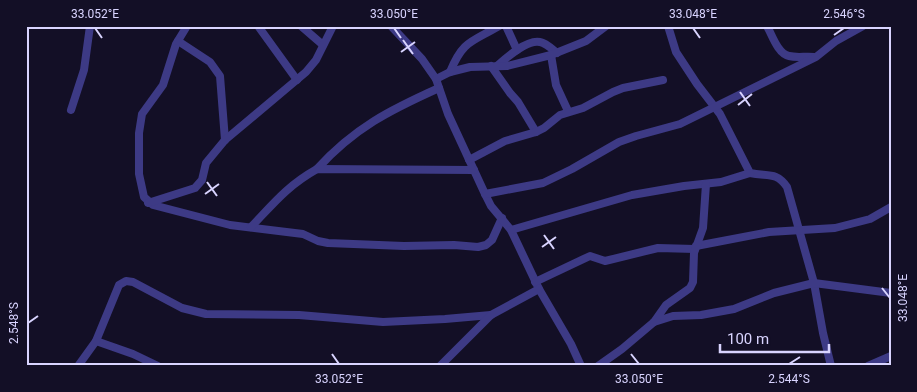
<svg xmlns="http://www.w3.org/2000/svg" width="917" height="392" font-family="Roboto,sans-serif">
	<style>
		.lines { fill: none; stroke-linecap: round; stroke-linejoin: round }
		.minor { stroke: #3d3a85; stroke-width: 8 }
		.ticks { fill: none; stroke: #d9d4ff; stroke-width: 2 }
		.neatline { fill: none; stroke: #d9d4ff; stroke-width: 2 }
		.ticks-label { font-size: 12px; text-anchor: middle; fill: #d9d4ff }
	</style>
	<rect width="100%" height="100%" fill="#130f26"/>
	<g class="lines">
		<g class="minor">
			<path d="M187,26L176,44L163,85L142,114L139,133V174L144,197L153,205L230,225L303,234L318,241L328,243L404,246L454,245L478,247L486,245L492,240L502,218"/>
			<path d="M258,26L297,80"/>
			<path d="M301,26L323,45"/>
			<path d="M391,26L422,59L436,79L448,114L485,194L491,206L511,230L539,289L571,344L581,366"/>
			<path d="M506,26L517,50"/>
			<path d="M668,26L676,52L697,84L720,114L750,173C767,177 776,171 787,187L814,283L823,333L831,366"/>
			<path d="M767,26C772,35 778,54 789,56C797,58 806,56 814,57"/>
			<path d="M178,41L210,62L220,76L225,140"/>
			<path d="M551,55L556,85L568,111"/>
			<path d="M491,66L510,93L518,102L536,132"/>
			<path d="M497,66C506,58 527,39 540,42C546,43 552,49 557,53"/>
			<path d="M450,72C463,40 472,42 499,26"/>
			<path d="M436,79L450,72L470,67L507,66L551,55L586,41L606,26"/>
			<path d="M71,110L84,70L90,26"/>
			<path d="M469,160L505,141L536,132L544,128L560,115L583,108L613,92L623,88L663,80"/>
			<path d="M317,169C354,128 390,110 439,88"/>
			<path d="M485,194L543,183L572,169L619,142L636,136L680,124L816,57L836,41L863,26"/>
			<path d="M148,203L195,188L202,180L206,163L225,140L306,72L316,60L333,26"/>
			<path d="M251,227C274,203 287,186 317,169L474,170"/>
			<path d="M511,230L632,195L684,186L721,182L750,173"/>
			<path d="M696,246L769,232L835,228L870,219L891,207"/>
			<path d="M535,282L590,256L605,261L658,248L695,249"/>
			<path d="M654,322L673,316L701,315L734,309L774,293L814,283L891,293"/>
			<path d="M96,341L133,354L158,366"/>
			<path d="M78,366L96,341L119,285L126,281L133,282L182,308L206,314L299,315L383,322L445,319L491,315"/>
			<path d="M440,366L491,315L539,289"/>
			<path d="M598,366L622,349L654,322L666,305L690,288L693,282L694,253L703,228L706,184"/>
			<path d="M868,366L891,356"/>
		</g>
	</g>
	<path class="ticks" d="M95,28L102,38M394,28L401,38M693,28L700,38M834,35L844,28M403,40L413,54M401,52L415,42M740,92L750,106M738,105L752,94M207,182L217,196M205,194L219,184M544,235L554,249M542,247L556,237M882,288L890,298M28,323L38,316M332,354L339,364M631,354L639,364M789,364L800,357"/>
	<rect width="917" height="392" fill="none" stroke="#130f26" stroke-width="55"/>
	<path d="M720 344v8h109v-8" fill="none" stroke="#d9d4ff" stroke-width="2.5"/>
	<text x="727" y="344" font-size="15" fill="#d9d4ff" stroke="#130f26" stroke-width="4" paint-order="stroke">100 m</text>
	<rect x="28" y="28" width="862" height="336" class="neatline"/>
	<g class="ticks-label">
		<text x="95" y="18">33.052°E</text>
		<text x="394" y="18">33.050°E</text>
		<text x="693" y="18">33.048°E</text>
		<text x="844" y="18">2.546°S</text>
		<text transform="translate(903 298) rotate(-90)" y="4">33.048°E</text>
		<text transform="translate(14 323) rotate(-90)" y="4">2.548°S</text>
		<text x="339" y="383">33.052°E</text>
		<text x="639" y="383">33.050°E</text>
		<text x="789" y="383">2.544°S</text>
	</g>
</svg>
